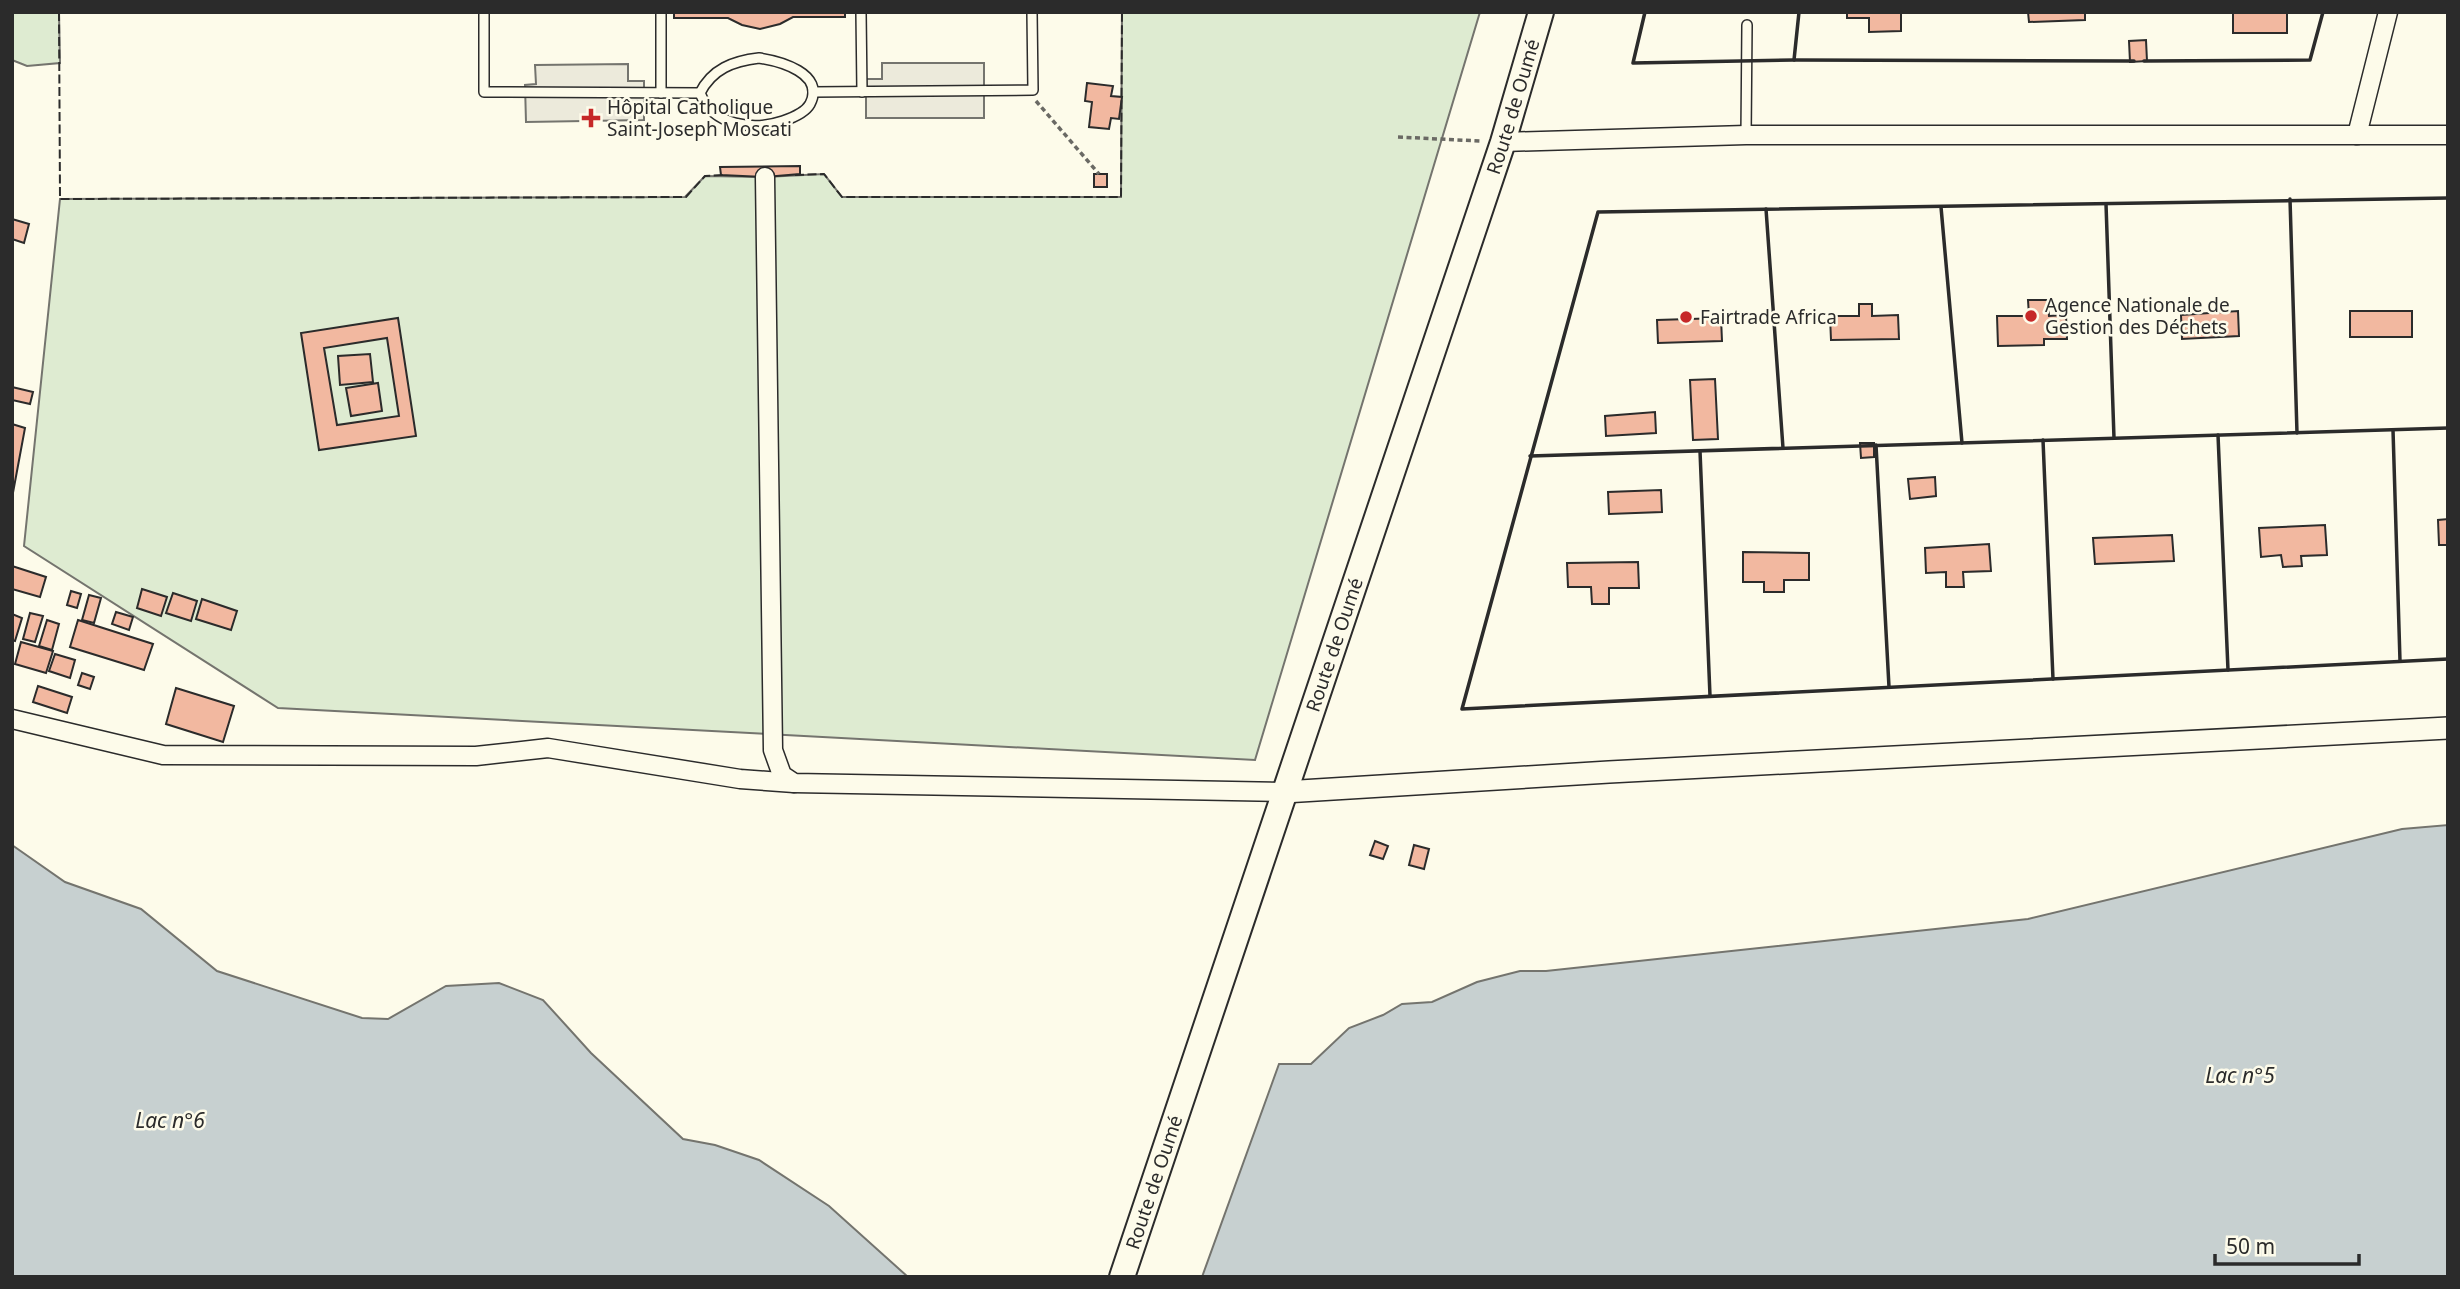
<svg xmlns="http://www.w3.org/2000/svg" width="2460" height="1289" font-family="'Noto Sans',sans-serif">
	<style>
		.green { fill: #deebd1; stroke: #74746e; stroke-width: 2 }
		.parking { fill: #eceadb; stroke: #74746e; stroke-width: 2 }
		.water { fill: #c7d0d0; stroke: #74746e; stroke-width: 2 }
		.building { fill: #f2b8a0; stroke: #2b2b2b; stroke-width: 2; fill-rule: evenodd }
		.lines { fill: none; stroke-linecap: round; stroke-linejoin: round }
		.service-casing { stroke: #2b2b2b; stroke-width: 12 }
		.minor-casing { stroke: #2b2b2b; stroke-width: 21 }
		.tertiary-casing { stroke: #2b2b2b; stroke-width: 24 }
		.secondary-casing { stroke: #2b2b2b; stroke-width: 28 }
		.path { stroke: #6a6964; stroke-width: 3.5; stroke-dasharray: 5 3.5; stroke-linecap: butt }
		.service { stroke: #fdfbea; stroke-width: 9 }
		.minor { stroke: #fdfbea; stroke-width: 18 }
		.tertiary { stroke: #fdfbea; stroke-width: 21 }
		.secondary { stroke: #fdfbea; stroke-width: 24 }
		.fence { stroke: #2b2b2b; stroke-width: 2; stroke-dasharray: 9 3.5; stroke-linecap: butt }
		.wall { stroke: #2b2b2b; stroke-width: 3.5 }
		.poi-dot { fill: #c62828; stroke: #fdfbea; stroke-width: 2.5 }
		.labels { text-anchor: middle; stroke-width: 5; stroke-linejoin: round; paint-order: stroke }
		.poi-label { font-size: 19px; fill: #2b2b2b; stroke: #fdfbea; text-anchor: start }
		.street-label { font-size: 19px; fill: #2b2b2b; stroke: #fdfbea }
		.water-label { font-size: 21px; font-style: italic; fill: #2b2b2b; stroke: #fdfbea }
	</style>
	<rect width="100%" height="100%" fill="#fdfbea"/>
	<g class="green">
		<path d="M12,12H59L60,63L27,66L12,60Z"/>
		<path d="M1122,12H1480L1255,760L278,708L24,546L60,199L685,197L705,176L765,177L824,174L842,197H1121Z"/>
	</g>
	<g class="parking">
		<path d="M882,63H984V118H866V79H882Z"/>
		<path d="M628,64V81H644V120L526,122L525,85L536,84L535,65Z"/>
	</g>
	<g class="water">
		<path d="M2448,825V1277H1202L1279,1064H1311L1349,1028L1383,1015L1402,1004L1432,1002L1477,982L1520,971H1546L2028,919L2402,829Z"/>
		<path d="M12,845L65,882L141,909L217,971L362,1018L388,1019L446,986L499,983L543,1000L591,1053L683,1139L715,1145L759,1160L829,1206L908,1277H12Z"/>
	</g>
	<g class="building">
		<path d="M674,12H845V17H793L780,24L760,29L742,25L728,18H674Z"/>
		<path d="M1847,12H1901V31L1869,32V18H1847Z"/>
		<path d="M2028,12H2085V20L2029,22Z"/>
		<rect x="2233" y="12" width="54" height="21"/>
		<path d="M2146,40L2147,61L2130,62L2129,41Z"/>
		<path d="M1087,83L1113,86L1111,96L1122,97L1119,119L1111,118L1109,129L1089,127L1092,102L1085,101Z"/>
		<path d="M800,166V174L765,177L721,175L720,167Z"/>
		<rect x="1094" y="174" width="13" height="13"/>
		<path d="M12,219L29,224L24,243L12,239Z"/>
		<path d="M2028,300H2048L2049,316L2066,315L2067,339H2044V345L1998,346L1997,316H2029Z"/>
		<path d="M1859,304H1872V316L1898,315L1899,339L1831,340L1830,316H1859Z"/>
		<path d="M2238,311L2239,336L2182,339L2181,315Z"/>
		<rect x="2350" y="311" width="62" height="26"/>
		<path d="M398,318L416,436L319,450L301,333ZM387,338L399,416L337,425L324,348Z"/>
		<path d="M1721,318L1722,341L1658,343L1657,320Z"/>
		<path d="M370,354L373,382L340,385L338,356Z"/>
		<path d="M1715,379L1718,439L1693,440L1690,380Z"/>
		<path d="M378,383L382,411L351,416L346,388Z"/>
		<path d="M12,387L33,392L30,404L12,400Z"/>
		<path d="M1655,412L1656,433L1606,436L1605,416Z"/>
		<path d="M12,424L25,428L12,498Z"/>
		<path d="M1860,443H1874V457L1861,458Z"/>
		<path d="M1935,477L1936,496L1910,499L1908,479Z"/>
		<path d="M1661,490L1662,512L1609,514L1608,492Z"/>
		<path d="M2448,519V545H2439L2438,520Z"/>
		<path d="M2325,525L2327,555L2301,556L2302,566L2283,567L2281,555L2261,557L2259,528Z"/>
		<path d="M2172,535L2174,561L2095,564L2093,538Z"/>
		<path d="M1989,544L1991,571L1963,572L1964,587H1946V572L1926,573L1925,548Z"/>
		<path d="M1743,552L1809,553V580H1784V592H1764V582H1743Z"/>
		<path d="M1638,562L1639,588H1609V604H1592L1591,587H1568L1567,563Z"/>
		<path d="M12,566L46,577L40,597L12,589Z"/>
		<path d="M142,589L167,597L161,616L137,608Z"/>
		<path d="M71,591L81,594L77,608L67,605Z"/>
		<path d="M173,593L197,601L191,621L166,613Z"/>
		<path d="M89,595L101,598L94,623L82,620Z"/>
		<path d="M202,599L237,611L231,630L196,619Z"/>
		<path d="M116,612L133,617L129,630L112,624Z"/>
		<path d="M30,613L43,616L35,642L23,639Z"/>
		<path d="M12,614L22,618L15,641L12,640Z"/>
		<path d="M47,620L59,624L52,650L39,646Z"/>
		<path d="M78,620L153,644L144,670L70,647Z"/>
		<path d="M21,642L53,651L46,673L15,664Z"/>
		<path d="M55,654L75,660L70,678L49,671Z"/>
		<path d="M82,673L94,677L90,689L78,685Z"/>
		<path d="M38,686L72,697L67,713L33,702Z"/>
		<path d="M176,688L234,706L223,742L166,724Z"/>
		<path d="M1375,841L1388,846L1383,859L1370,855Z"/>
		<path d="M1414,845L1429,849L1424,869L1409,865Z"/>
	</g>
	<g class="lines">
		<g class="service-casing">
			<g id="service">
				<path d="M484,12V92L700,93"/>
				<path d="M661,12V93"/>
				<path d="M861,12L862,92"/>
				<path d="M759,58C779,61 826,73 810,104C805,113 792,118 783,121C753,131 713,126 700,93C712,69 733,61 759,58Z"/>
				<path d="M813,92L1033,90L1032,12"/>
				<path d="M1746,135L1747,25"/>
			</g>
		</g>
		<g class="minor-casing">
			<g id="minor">
				<path d="M2357,135L2388,12"/>
				<path d="M1503,142L1746,135H2448"/>
				<path d="M765,177L773,750L782,775L794,783L1284,792"/>
				<path d="M12,719L163,755L476,756L548,748L740,779L794,783"/>
			</g>
		</g>
		<g class="tertiary-casing">
			<path id="tertiary" d="M1284,792L1609,772L2448,728"/>
		</g>
		<g class="secondary-casing">
			<g id="secondary">
				<path id="s1" d="M1122,1277L1503,142L1541,12"/>
			</g>
		</g>
		<g class="path">
			<path d="M1036,101L1099,174"/>
			<path d="M1398,137L1480,141"/>
		</g>
		<use href="#service" class="service"/>
		<use href="#minor" class="minor"/>
		<use href="#tertiary" class="tertiary"/>
		<use href="#secondary" class="secondary"/>
		<g class="fence">
			<path d="M59,12L60,199L686,197L705,176L725,175"/>
			<path d="M795,175L824,174L842,197H1121L1122,12"/>
		</g>
		<g class="wall">
			<path d="M1645,12L1633,63L1794,60L2134,61"/>
			<path d="M1794,60L1799,12"/>
			<path d="M2144,61L2310,60L2323,12"/>
			<path d="M2448,198L1598,212L1462,709L2448,659"/>
			<path d="M2290,199L2297,433"/>
			<path d="M2106,204L2114,438"/>
			<path d="M1941,207L1962,443"/>
			<path d="M1766,209L1783,448"/>
			<path d="M2393,430L2400,661"/>
			<path d="M2218,435L2228,670"/>
			<path d="M2043,440L2053,679"/>
			<path d="M1876,445L1889,687"/>
			<path d="M1700,451L1710,696"/>
			<path d="M1530,456L2448,428"/>
		</g>
	</g>
	<g class="poi-dot">
		<path d="M587.5 107.5h7v7h7v7h-7v7h-7v-7h-7v-7h7z"/>
		<circle cx="2031" cy="316" r="7"/>
		<circle cx="1686" cy="317" r="7"/>
	</g>
	<g class="labels">
		<g class="poi-label">
			<text x="607" y="114">Hôpital Catholique<tspan x="607" dy="22">Saint-Joseph Moscati</tspan></text>
			<text x="2045" y="312">Agence Nationale de<tspan x="2045" dy="22">Gestion des Déchets</tspan></text>
			<text x="1700" y="324">Fairtrade Africa</text>
		</g>
		<g class="street-label">
			<text dy="7" stroke="none"><textPath href="#s1" startOffset="1234">Route de Oumé</textPath></text>
			<text dy="7" stroke="none"><textPath href="#s1" startOffset="667">Route de Oumé</textPath></text>
			<text dy="7" stroke="none"><textPath href="#s1" startOffset="100">Route de Oumé</textPath></text>
		</g>
		<g class="water-label">
			<text x="2240" y="1083">Lac n°5</text>
			<text x="170" y="1128">Lac n°6</text>
		</g>
	</g>
	<rect width="2460" height="1289" fill="none" stroke="#2b2b2b" stroke-width="28"/>
	<path d="M2215 1254v10h144v-10" fill="none" stroke="#2b2b2b" stroke-width="3.5"/>
	<text x="2226" y="1254" font-size="21" fill="#2b2b2b" stroke="#fdfbea" stroke-width="5" paint-order="stroke">50 m</text>
</svg>
